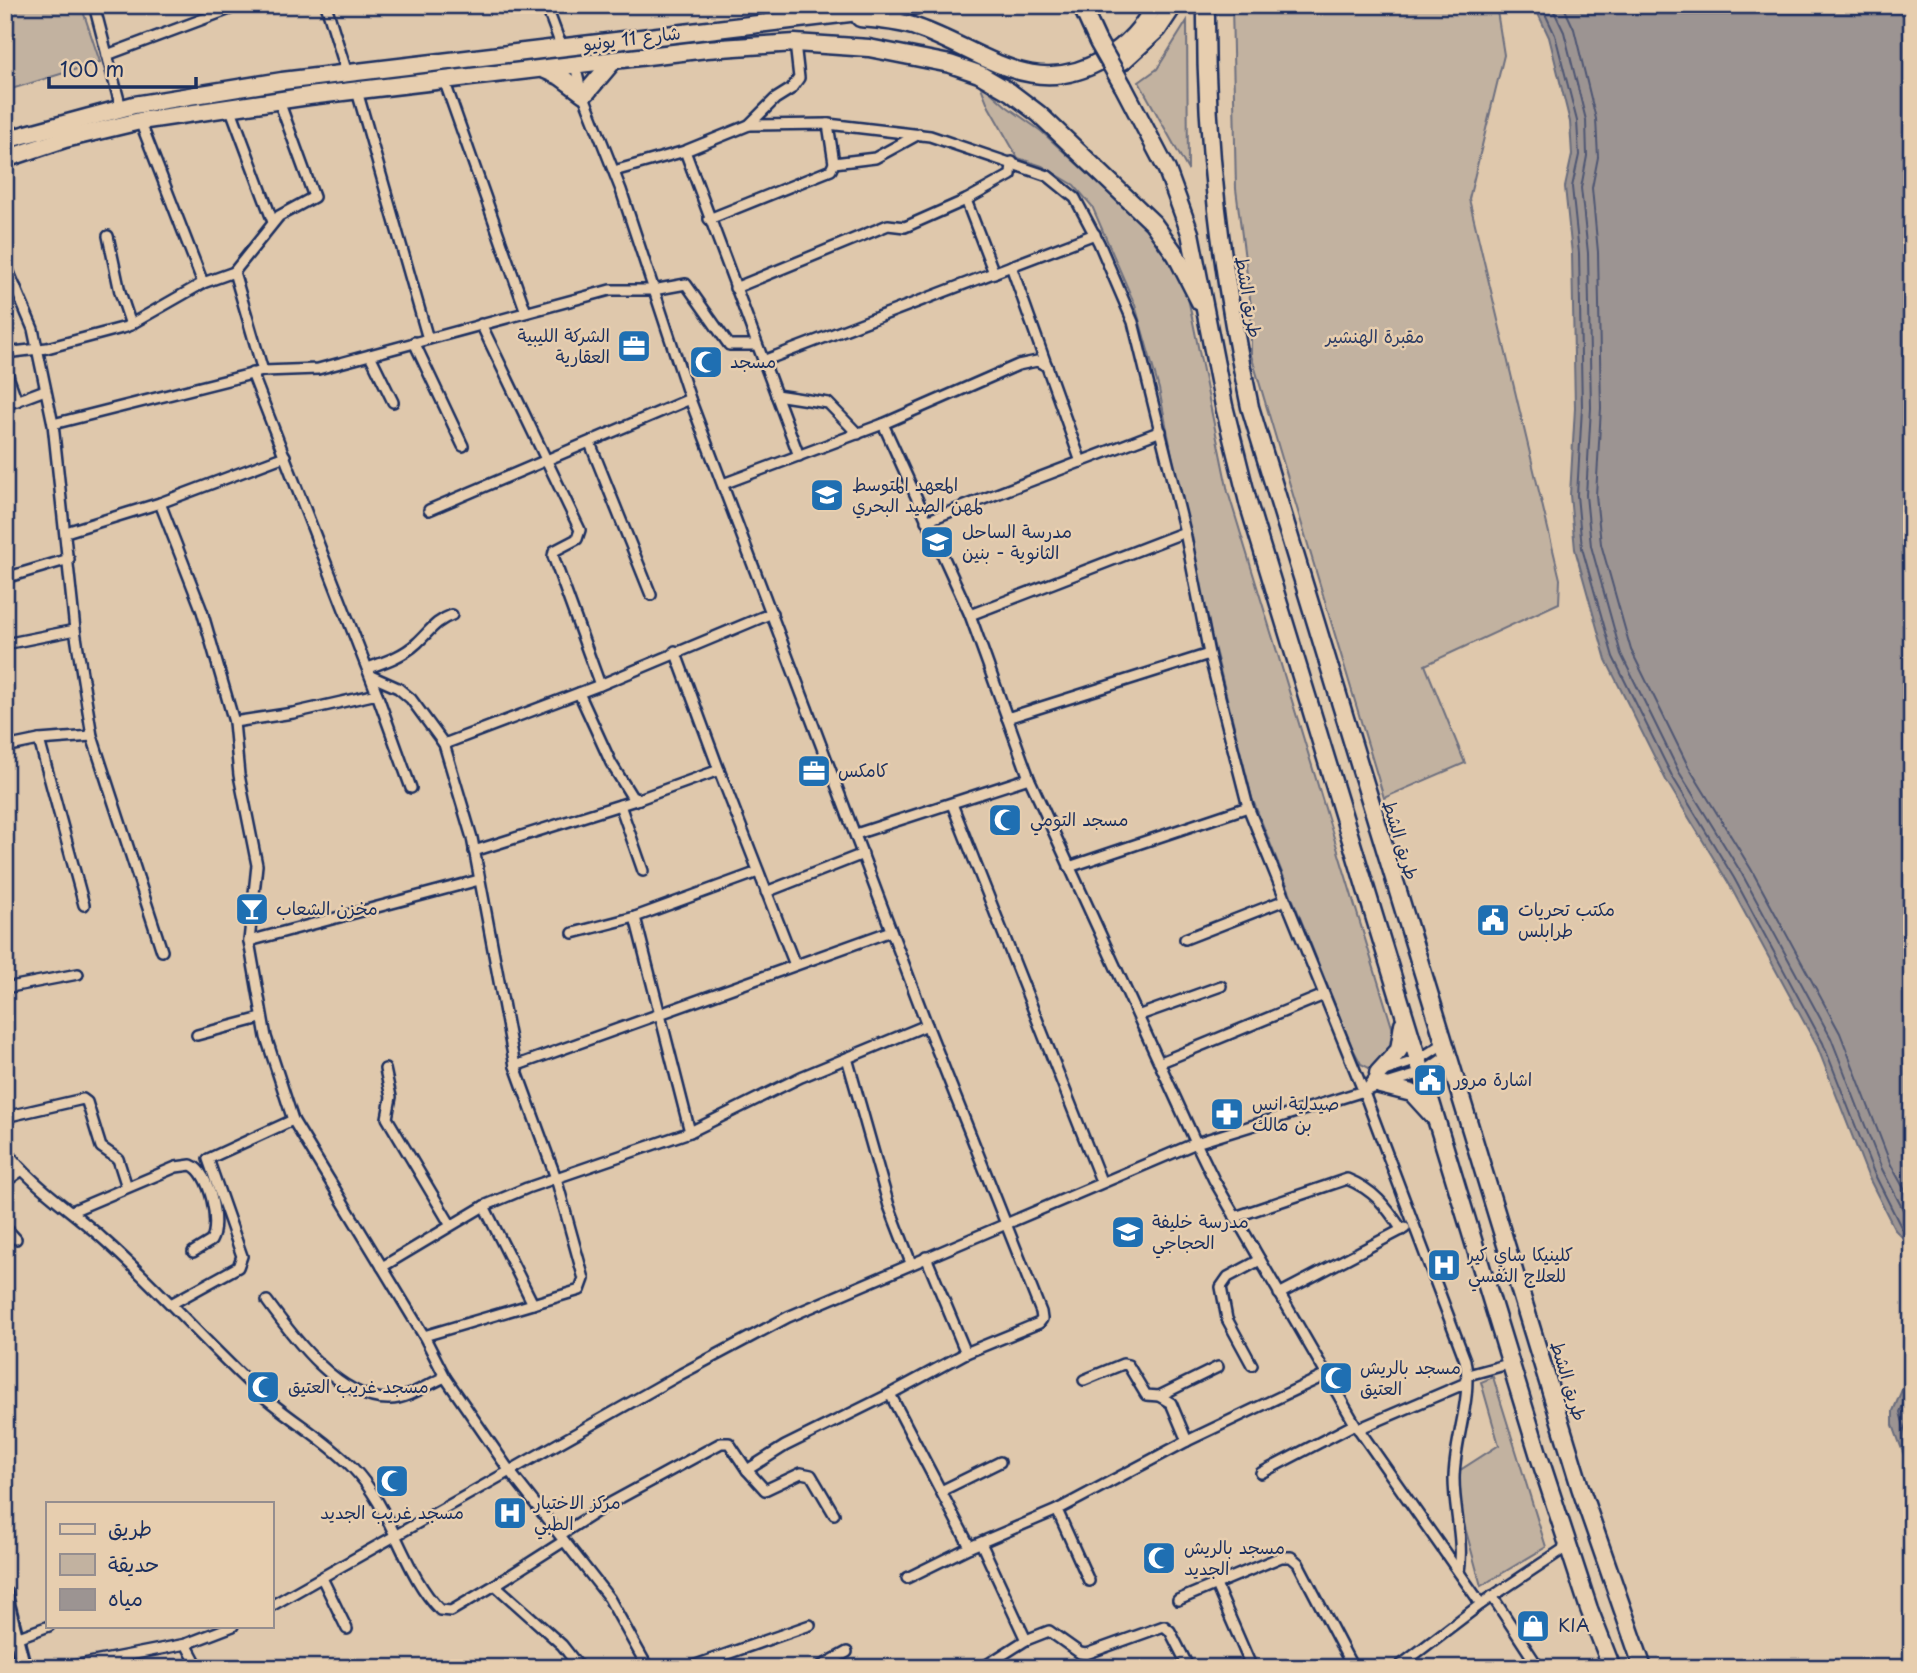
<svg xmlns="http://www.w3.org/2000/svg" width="1917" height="1673" font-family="'Playpen Sans','Playpen Sans Arabic',sans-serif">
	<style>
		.green { fill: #c2b2a0; stroke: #6e707f; stroke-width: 2 }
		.water { fill: #9c9492; stroke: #686c7d; stroke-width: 2 }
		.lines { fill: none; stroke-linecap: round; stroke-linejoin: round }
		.shore { stroke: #4f5773; stroke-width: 2 }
		.street-casing { stroke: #1b2f5e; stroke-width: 14 }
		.secondary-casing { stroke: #1b2f5e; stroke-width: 18 }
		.highway-casing { stroke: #1b2f5e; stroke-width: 21 }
		.street { stroke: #e7ceaf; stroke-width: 9 }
		.secondary { stroke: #e7ceaf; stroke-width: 12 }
		.highway { stroke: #e7ceaf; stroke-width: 16 }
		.highway-bridge-casing { stroke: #1b2f5e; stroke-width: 21; stroke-linecap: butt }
		.highway-bridge { stroke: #e7ceaf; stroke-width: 16 }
		.labels { text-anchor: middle; stroke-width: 5; stroke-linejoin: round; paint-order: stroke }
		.street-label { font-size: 18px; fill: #1b2f5e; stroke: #e7ceaf }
		.poi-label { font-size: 18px; fill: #1b2f5e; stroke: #e7ceaf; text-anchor: start }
		.park-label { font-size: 18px; fill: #2c3c65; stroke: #e7ceaf }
	</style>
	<rect width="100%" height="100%" fill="#dfc8ac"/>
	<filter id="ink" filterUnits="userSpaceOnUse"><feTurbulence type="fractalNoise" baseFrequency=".0143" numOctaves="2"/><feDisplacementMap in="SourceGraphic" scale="14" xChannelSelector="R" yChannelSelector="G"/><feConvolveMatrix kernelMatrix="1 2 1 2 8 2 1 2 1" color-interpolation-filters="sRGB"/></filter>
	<g filter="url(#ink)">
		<g class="green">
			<path d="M5,5H81L100,62L5,91Z"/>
			<path d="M1232,5H1496L1504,55L1469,199L1560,579L1559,603L1425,665L1465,763L1384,798L1251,355V306L1236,189Z"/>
			<path d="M1187,21L1188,170L1139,82L1157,69Z"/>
			<path d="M979,82L1006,106L1041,131L1146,227L1171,258L1187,293L1228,492L1396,1040L1380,1064L1369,1068L1361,1064L1352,1047L1252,798L1193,562L1159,389L1135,305L1092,206L1074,185L1042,166L1018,158L989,107Z"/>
			<path d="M1493,1377L1546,1547L1481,1586L1451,1476L1499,1445L1481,1382Z"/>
		</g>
		<g class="water">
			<path d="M1534,5H1912V1247L1895,1230L1868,1176L1817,1046L1728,882L1666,780L1606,660L1575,549L1570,495L1575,408L1572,254L1565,187L1572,155L1570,122L1549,37Z"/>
			<path d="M1912,1366V1477L1893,1425V1411Z"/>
		</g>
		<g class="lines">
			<g class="shore">
				<path d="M1541,5L1555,35L1577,121L1579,155L1572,187L1579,253L1582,408L1577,495L1582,548L1613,657L1672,776L1734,878L1823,1043L1874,1173L1901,1227L1912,1239"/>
				<path d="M1551,5L1564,32L1586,120L1587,156L1581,188L1588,253L1591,408L1586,495L1591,546L1621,654L1679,772L1742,874L1831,1038L1882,1169L1912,1227"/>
				<path d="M1563,5L1574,29L1596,119L1598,157L1592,188L1598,252L1601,408L1596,495L1601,544L1631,650L1688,766L1751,869L1840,1033L1891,1165L1912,1203"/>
				<path d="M1912,1384L1900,1412L1912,1456"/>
			</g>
			<g class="street-casing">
				<g id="street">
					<path d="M94,5L121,108"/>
					<path d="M326,5L347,73"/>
					<path d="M546,5L562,48"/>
					<path d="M795,43L799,78L791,89L775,99L749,125L685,151L799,456"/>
					<path d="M107,55L230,9"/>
					<path d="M575,65L580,86L621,190L690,399L927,1025L1041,1312L1042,1319L1039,1323L966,1353L890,1394L970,1547L1057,1510L1187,1441L1326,1375"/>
					<path d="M444,80L526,312"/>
					<path d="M357,91L428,339"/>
					<path d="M230,107L273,222"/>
					<path d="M140,121L203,283"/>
					<path d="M749,125L828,124L930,136L1048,176L1075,198L1099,243L1133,322L1185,532L1209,654"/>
					<path d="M834,163L875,158L919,134"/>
					<path d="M614,171L685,151"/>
					<path d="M966,200L994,273"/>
					<path d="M709,219L831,170L834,163L828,124"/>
					<path d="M108,236L120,292L131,325"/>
					<path d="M5,263L33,329L53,424L75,630L92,736L162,951"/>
					<path d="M1011,266L1081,462"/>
					<path d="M234,272L263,371"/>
					<path d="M735,288L888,225L905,227L966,200L1011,175L1012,162"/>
					<path d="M5,292L16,288"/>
					<path d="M481,324L580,530L577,539L554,551L553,556L600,685"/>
					<path d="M414,342L463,446"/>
					<path d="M5,353L47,348L126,327L203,283L234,272L279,216L314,197L279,101"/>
					<path d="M370,355L393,402"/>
					<path d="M763,361L1095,234"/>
					<path d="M5,368L17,401"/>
					<path d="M252,373L377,694L411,788"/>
					<path d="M776,395L828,403L858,434"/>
					<path d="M5,405L45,390"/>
					<path d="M53,424L263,371L318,369L610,290H653L686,284L729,345H757"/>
					<path d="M883,424L1018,365L1037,361L1047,366"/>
					<path d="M590,443L651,595"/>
					<path d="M285,456L160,503L202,611L234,722L239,775L257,865L249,941L266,1037L293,1120L424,1336L445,1377L511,1473L609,1598L648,1668"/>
					<path d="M723,484L883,424L970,615L1029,778L1196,1143L1214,1180L1355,1424L1481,1604L1568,1546"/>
					<path d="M429,510L690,399"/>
					<path d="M926,521L1161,431"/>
					<path d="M66,532L160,503"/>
					<path d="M5,578L69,559"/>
					<path d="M970,615L1185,532"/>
					<path d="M5,644L75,630"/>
					<path d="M675,651L719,770"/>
					<path d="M368,668C385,662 403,656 417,643C430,631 435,621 452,615"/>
					<path d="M371,676L398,688L411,699L444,744L472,838L515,1066L556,1178L584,1279L580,1290L424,1336"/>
					<path d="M579,693L611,763L632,797L639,799L719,770L795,965"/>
					<path d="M1007,718L1209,654L1248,807L1363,1090L1465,1360C1473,1398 1454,1440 1454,1479C1454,1511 1464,1540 1459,1572"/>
					<path d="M234,722L293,713L377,694"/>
					<path d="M39,740L84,905"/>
					<path d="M444,744L600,685L772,613"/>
					<path d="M5,747L39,740L92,736"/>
					<path d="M952,804L1101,1181"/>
					<path d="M620,805L643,871"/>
					<path d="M856,834L1029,778"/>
					<path d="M474,851L639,799"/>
					<path d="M1069,867L1248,807"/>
					<path d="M766,892L863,854"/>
					<path d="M573,933L635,917"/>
					<path d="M1185,939L1285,900"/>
					<path d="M249,941L479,880"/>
					<path d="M5,988L78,974"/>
					<path d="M5,998V1016"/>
					<path d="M1140,1015L1221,986"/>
					<path d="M197,1035L261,1018"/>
					<path d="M847,1058L889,1206L911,1263"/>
					<path d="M1161,1062L1324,995"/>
					<path d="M515,1066L891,931"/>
					<path d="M385,1069L391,1097L387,1118L450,1224"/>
					<path d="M1367,1089L1378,1073L1418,1060L1443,1044"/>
					<path d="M5,1117L83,1099L87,1102L101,1147L118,1159L127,1187"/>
					<path d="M690,1132L635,917L758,872"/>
					<path d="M5,1149C31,1185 69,1208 102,1238C158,1287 206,1344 261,1394C290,1420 324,1438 352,1467C393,1509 403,1573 440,1610L451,1611L495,1585"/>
					<path d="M5,1182L22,1170"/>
					<path d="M484,1206L533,1304"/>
					<path d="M72,1211L176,1167L191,1165C210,1172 221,1224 211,1241L193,1252"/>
					<path d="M1235,1217L1347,1179C1374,1190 1386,1206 1402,1230"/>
					<path d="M5,1227L16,1239"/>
					<path d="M926,1257L966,1353"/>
					<path d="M382,1267L484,1206L527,1188L690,1132L801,1077L927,1025"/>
					<path d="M1279,1294L1405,1228"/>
					<path d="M267,1301C293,1337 340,1401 390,1399C407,1399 429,1384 445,1377"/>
					<path d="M171,1304L238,1267L242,1256L208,1159L293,1120"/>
					<path d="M1252,1365L1227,1319L1221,1287L1228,1277L1260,1260"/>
					<path d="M1468,1375L1512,1363"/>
					<path d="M1084,1380L1123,1364L1128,1365L1146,1395L1159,1396L1171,1403L1187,1441"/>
					<path d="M1159,1396L1218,1367"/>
					<path d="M1358,1429L1466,1383"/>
					<path d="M1261,1473L1355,1424"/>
					<path d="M943,1490L1000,1462"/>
					<path d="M1057,1510L1089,1581"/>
					<path d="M834,1514L811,1475L801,1473L765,1490L747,1470L785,1446L890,1394"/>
					<path d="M560,1535L607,1505L721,1443H729L747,1470"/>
					<path d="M564,1541L495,1585L562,1645L580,1668"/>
					<path d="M981,1543L1026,1640L982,1668"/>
					<path d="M322,1578L347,1629"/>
					<path d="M907,1578L970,1547"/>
					<path d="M1216,1585L1252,1668"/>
					<path d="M1492,1596L1539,1668"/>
					<path d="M1178,1600L1281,1557H1291L1298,1563L1353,1668"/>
					<path d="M271,1606L681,1374L788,1317L1196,1143L1422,1073L1447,1056"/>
					<path d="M16,1638L49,1626"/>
					<path d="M1026,1640L1049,1631L1080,1653L1086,1654L1164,1626L1170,1631L1189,1668"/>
					<path d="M186,1644L199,1668"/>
					<path d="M63,1668L186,1644L233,1626"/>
					<path d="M687,1668L810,1625"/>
					<path d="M818,1668L847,1652"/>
					<path d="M1397,1668L1481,1604"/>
				</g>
			</g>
			<g class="secondary-casing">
				<path id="secondary" d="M5,1594L24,1668"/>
			</g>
			<g class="highway-casing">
				<g id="highway">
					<path d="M1081,5L1098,42"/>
					<path d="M1206,5C1205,144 1221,272 1250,407L1580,1487L1643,1668"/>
					<path d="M860,18C879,20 900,21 918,28C983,51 1033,101 1104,59C1126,46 1143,29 1154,5"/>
					<path d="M1123,61L1158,29L1174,5"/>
					<path d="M545,70L561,77L584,94"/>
					<path d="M1123,86L1167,170L1190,233L1224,406L1249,506L1538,1453L1589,1609L1612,1668"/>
					<path d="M587,92L614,60"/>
					<path d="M5,140L134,105L282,81L917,5"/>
					<path d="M5,159L65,139L140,121L309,96L707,49L795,43L869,48L950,64L979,74L1010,92L1039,114L1153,223L1176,255L1200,302"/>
					<path d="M1378,1073L1399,1050L1403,1024"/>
					<path d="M1380,1085L1412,1093L1433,1116"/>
				</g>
			</g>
			<use href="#street" class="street"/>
			<use href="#secondary" class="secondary"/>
			<use href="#highway" class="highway"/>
			<g class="highway-bridge-casing">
				<path id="highway-bridge" d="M1098,42L1123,86"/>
			</g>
			<use href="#highway-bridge" class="highway-bridge"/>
		</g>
	</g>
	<defs>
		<g id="office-square" transform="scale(1.75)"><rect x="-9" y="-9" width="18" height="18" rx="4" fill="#1f6fb2" stroke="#e7ceaf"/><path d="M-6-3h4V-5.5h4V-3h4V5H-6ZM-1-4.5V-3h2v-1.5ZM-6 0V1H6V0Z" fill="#fff"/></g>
		<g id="mosque-square" transform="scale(1.75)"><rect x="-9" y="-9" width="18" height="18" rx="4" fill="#1f6fb2" stroke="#e7ceaf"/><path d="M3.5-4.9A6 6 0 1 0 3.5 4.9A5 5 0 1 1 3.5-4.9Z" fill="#fff"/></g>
		<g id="university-square" transform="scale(1.75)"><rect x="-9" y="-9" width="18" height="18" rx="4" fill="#1f6fb2" stroke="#e7ceaf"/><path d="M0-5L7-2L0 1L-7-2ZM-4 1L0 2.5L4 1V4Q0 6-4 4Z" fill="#fff"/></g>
		<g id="school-square" transform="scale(1.75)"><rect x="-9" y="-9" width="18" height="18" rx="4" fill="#1f6fb2" stroke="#e7ceaf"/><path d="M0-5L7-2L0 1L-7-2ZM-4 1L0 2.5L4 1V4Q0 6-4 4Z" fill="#fff"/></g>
		<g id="bar-square" transform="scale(1.75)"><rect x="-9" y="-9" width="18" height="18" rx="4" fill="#1f6fb2" stroke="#e7ceaf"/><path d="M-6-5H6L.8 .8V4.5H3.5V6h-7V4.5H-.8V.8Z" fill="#fff"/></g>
		<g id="civic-square" transform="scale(1.75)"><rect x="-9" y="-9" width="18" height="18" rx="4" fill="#1f6fb2" stroke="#e7ceaf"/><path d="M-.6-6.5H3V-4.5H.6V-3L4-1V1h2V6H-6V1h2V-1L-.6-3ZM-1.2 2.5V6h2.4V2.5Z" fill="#fff"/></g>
		<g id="pharmacy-square" transform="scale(1.75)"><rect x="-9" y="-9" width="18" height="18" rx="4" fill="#1f6fb2" stroke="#e7ceaf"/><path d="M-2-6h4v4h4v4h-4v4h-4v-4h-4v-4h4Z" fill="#fff"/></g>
		<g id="hospital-square" transform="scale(1.75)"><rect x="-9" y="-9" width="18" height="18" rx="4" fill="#1f6fb2" stroke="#e7ceaf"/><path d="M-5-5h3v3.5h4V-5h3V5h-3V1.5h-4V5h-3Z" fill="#fff"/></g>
		<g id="shop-square" transform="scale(1.75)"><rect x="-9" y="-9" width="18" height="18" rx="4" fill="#1f6fb2" stroke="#e7ceaf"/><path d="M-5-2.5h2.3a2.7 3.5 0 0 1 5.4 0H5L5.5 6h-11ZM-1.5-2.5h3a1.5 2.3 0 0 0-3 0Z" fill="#fff"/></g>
	</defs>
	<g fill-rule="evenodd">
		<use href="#office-square" x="634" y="346"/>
		<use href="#mosque-square" x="706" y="362"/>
		<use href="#university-square" x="827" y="495"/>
		<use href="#school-square" x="937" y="542"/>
		<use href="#office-square" x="814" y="771"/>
		<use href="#mosque-square" x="1005" y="820"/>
		<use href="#bar-square" x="252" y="909"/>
		<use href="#civic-square" x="1493" y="920"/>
		<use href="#civic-square" x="1430" y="1080"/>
		<use href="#pharmacy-square" x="1227" y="1114"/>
		<use href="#school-square" x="1128" y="1232"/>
		<use href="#hospital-square" x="1444" y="1265"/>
		<use href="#mosque-square" x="1336" y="1378"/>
		<use href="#mosque-square" x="263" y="1387"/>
		<use href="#mosque-square" x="392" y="1481"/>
		<use href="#hospital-square" x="510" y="1513"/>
		<use href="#mosque-square" x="1159" y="1558"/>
		<use href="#shop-square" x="1533" y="1626"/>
	</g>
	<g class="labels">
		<g class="street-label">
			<text transform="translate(632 39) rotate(-7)" y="6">شارع 11 يونيو</text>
			<text transform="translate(1248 297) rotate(80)" y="6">طريق الشط</text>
			<text transform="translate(1400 840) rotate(73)" y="6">طريق الشط</text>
			<text transform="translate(1568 1381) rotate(73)" y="6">طريق الشط</text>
		</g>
		<g class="poi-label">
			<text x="610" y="342" text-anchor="end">الشركة الليبية<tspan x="610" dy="21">العقارية</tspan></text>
			<text x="730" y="368">مسجد</text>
			<text x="852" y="491">المعهد المتوسط<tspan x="852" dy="21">لمهن الصيد البحري</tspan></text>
			<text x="962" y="538">مدرسة الساحل<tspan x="962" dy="21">الثانوية - بنين</tspan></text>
			<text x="838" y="777">كامكس</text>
			<text x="1030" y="826">مسجد التومي</text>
			<text x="276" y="915">مخزن الشعاب</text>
			<text x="1518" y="916">مكتب تحريات<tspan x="1518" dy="21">طرابلس</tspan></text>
			<text x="1454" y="1086">اشارة مرور</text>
			<text x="1252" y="1110">صيدلية انس<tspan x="1252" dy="21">بن مالك</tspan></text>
			<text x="1152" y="1228">مدرسة خليفة<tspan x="1152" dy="21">الحجاجي</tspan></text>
			<text x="1468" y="1261">كلينيكا ساي كير<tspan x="1468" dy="21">للعلاج النفسي</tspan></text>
			<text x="1360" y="1374">مسجد بالريش<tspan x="1360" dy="21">العتيق</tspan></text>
			<text x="288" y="1393">مسجد غريب العتيق</text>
			<text x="534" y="1509">مركز الاختيار<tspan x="534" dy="21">الطبي</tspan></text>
			<text x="392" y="1519" text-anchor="middle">مسجد غريب الجديد</text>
			<text x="1184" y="1554">مسجد بالريش<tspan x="1184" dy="21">الجديد</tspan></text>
			<text x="1558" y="1632">KIA</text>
		</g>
		<g class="park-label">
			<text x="1375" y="343">مقبرة الهنشير</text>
		</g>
	</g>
	<rect width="1917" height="1673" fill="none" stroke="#e7ceaf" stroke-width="28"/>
	<rect x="14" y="14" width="1889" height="1645" fill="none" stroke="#1b2f5e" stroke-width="2.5" filter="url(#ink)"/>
	<rect x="46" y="1502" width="228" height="126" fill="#e7ceaf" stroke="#958e8f" stroke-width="2"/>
	<rect x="60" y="1524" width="35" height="10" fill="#e7ceaf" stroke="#958e8f" stroke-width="2"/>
	<text x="108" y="1536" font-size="21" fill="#1b2f5e">طريق</text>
	<rect x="60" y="1554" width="35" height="21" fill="#c2b2a0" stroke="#958e8f" stroke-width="2"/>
	<text x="108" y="1572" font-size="21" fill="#1b2f5e">حديقة</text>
	<rect x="60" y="1589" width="35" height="21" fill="#9c9492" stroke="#958e8f" stroke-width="2"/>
	<text x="108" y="1606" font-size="21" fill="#1b2f5e">مياه</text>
	<path d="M49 77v10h147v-10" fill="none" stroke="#1b2f5e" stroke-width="3.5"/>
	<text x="60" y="77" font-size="21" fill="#1b2f5e" stroke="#e7ceaf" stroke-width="5" paint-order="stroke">100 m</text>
</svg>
